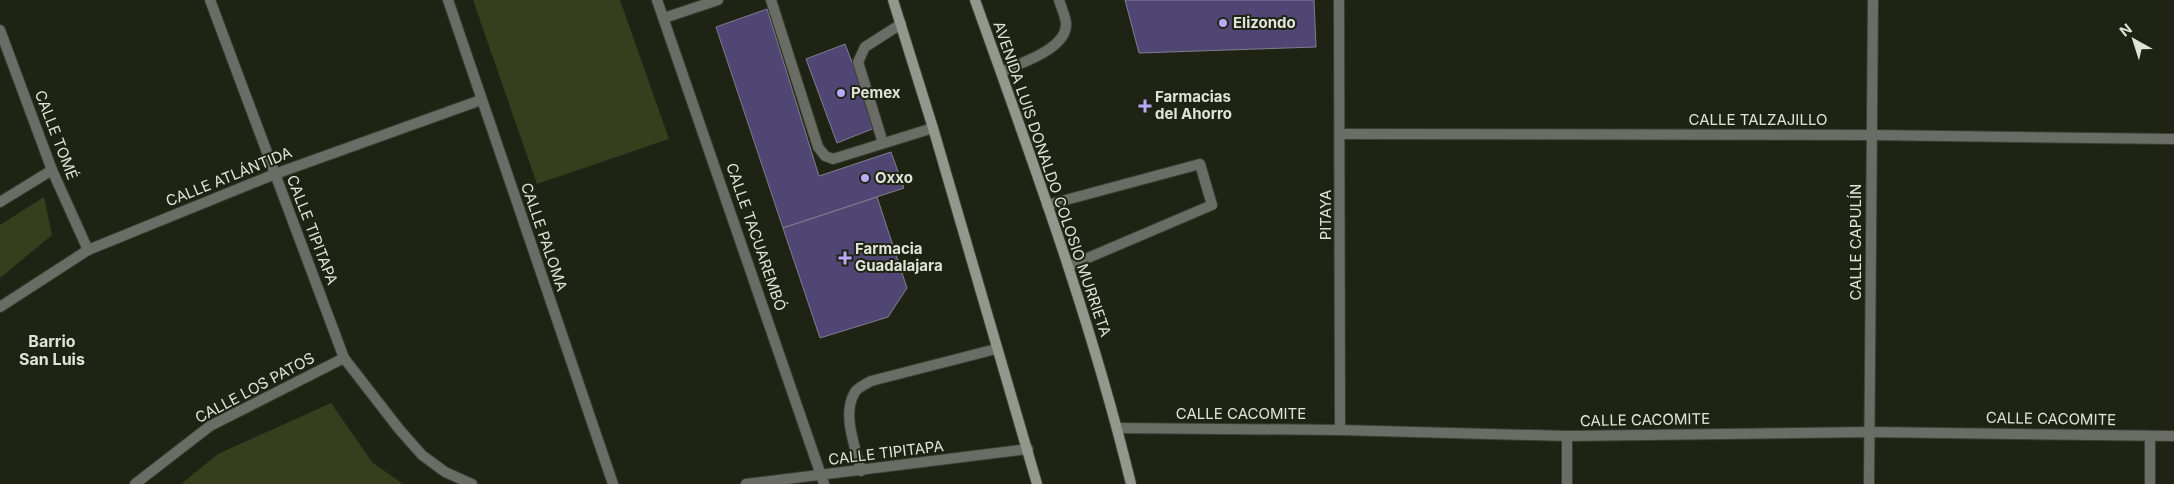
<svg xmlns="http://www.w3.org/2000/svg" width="2174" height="484" font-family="Inter,sans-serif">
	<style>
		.green { fill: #363e1e }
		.building { fill: #504674; stroke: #807d8f }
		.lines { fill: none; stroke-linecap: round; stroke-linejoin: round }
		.service-casing { stroke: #3a3e30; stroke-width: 12 }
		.minor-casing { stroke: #3a3e30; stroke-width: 12 }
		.secondary-casing { stroke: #3a3e30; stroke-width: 12 }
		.service { stroke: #6a6d65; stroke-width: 10 }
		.minor { stroke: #6a6d65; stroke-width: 10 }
		.secondary { stroke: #94988c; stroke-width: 10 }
		.poi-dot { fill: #baaaf6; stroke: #1f2314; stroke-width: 2 }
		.labels { text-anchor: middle; stroke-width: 4; stroke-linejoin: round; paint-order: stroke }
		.poi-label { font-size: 15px; font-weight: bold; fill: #e0e3d9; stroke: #1f2314; text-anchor: start }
		.street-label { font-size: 15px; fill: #e0e3d9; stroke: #1f2314 }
		.neighbourhood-label { font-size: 16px; font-weight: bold; fill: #e0e3d9; stroke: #1f2314 }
	</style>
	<rect width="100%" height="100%" fill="#1f2314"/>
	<g class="green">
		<path d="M473,0H620L669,139L537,184Z"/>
		<path d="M44,197L52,235L0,278V225Z"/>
		<path d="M331,403L372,462L403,484H181L218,454Z"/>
	</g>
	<g class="building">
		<path d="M1125,0H1314L1316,47L1139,53Z"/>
		<path d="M767,9L819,176L891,152L904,188L783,228L716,27Z"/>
		<path d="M845,44L877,127L837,143L806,59Z"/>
		<path d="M877,197L907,288L888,317L820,338L783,228Z"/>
	</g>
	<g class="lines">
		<g class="service-casing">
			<g id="service">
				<path d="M771,0L818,147L825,156L833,159L933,128"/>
				<path d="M1001,72C1020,63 1068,49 1066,23C1065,15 1061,7 1059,0"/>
				<path d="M883,143L858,62L865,47L901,24"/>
				<path d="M1047,205L1200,164L1212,205L1069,266"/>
				<path d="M861,471C856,448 841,414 855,392C858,387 866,384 871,381L996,349"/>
			</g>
		</g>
		<g class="minor-casing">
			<g id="minor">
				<path d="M210,0L344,358L399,429L422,455L445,472L472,484"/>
				<path d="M448,0L613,484"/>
				<path d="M657,0L824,484"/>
				<path d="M1339,0L1340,430"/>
				<path d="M664,18L718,0"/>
				<path d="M0,30L52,170L88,250"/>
				<path d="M1341,134L1871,135L2174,139"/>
				<path d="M0,202L52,170"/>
				<path d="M0,307L88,250L275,174L481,100"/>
				<path d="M1117,428L1340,430L1567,436L1870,432L2174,436"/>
				<path d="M135,484L210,426L344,358"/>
				<path d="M746,484L1028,449"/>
				<path d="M1567,484V436"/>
				<path d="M1869,484L1873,0"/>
				<path d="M2150,484V436"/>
			</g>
		</g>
		<g class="secondary-casing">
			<g id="secondary">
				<path d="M893,0L933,128L1037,484"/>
				<path d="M975,0C1032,160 1091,319 1131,484"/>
			</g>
		</g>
		<use href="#service" class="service"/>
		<use href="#minor" class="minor"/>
		<use href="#secondary" class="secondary"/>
	</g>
	<g class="poi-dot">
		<circle cx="1223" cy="23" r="5"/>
		<circle cx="841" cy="93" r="5"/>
		<path d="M1142.5 98.5h5v5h5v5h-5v5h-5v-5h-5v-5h5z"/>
		<circle cx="865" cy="178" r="5"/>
		<path d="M842.5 250.5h5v5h5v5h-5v5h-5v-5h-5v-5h5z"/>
	</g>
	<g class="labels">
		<g class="poi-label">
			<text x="1233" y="28">Elizondo</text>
			<text x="851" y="98">Pemex</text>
			<text x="1155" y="102">Farmacias<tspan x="1155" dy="17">del Ahorro</tspan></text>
			<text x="875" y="183">Oxxo</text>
			<text x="855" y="254">Farmacia<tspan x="855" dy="17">Guadalajara</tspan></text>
		</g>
		<g class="street-label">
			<text x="1758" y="125">CALLE TALZAJILLO</text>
			<text transform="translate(56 135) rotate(69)" y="5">CALLE TOMÉ</text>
			<text transform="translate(229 177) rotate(-22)" y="5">CALLE ATLÁNTIDA</text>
			<text transform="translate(1052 179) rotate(71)" y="5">AVENIDA LUIS DONALDO COLOSIO MURRIETA</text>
			<text transform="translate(1326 215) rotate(-90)" y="5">PITAYA</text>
			<text transform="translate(312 230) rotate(69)" y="5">CALLE TIPITAPA</text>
			<text transform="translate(544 237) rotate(71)" y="5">CALLE PALOMA</text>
			<text transform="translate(756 237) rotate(71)" y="5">CALLE TACUAREMBÓ</text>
			<text transform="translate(1856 242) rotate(-90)" y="5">CALLE CAPULÍN</text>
			<text transform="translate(255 388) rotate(-28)" y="5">CALLE LOS PATOS</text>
			<text x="1241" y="419">CALLE CACOMITE</text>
			<text transform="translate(2051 419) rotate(1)" y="5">CALLE CACOMITE</text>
			<text transform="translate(1645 420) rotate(-1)" y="5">CALLE CACOMITE</text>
			<text transform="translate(886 453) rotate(-7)" y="5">CALLE TIPITAPA</text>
		</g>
		<g class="neighbourhood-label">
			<text x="52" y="347">Barrio<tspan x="52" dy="18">San Luis</tspan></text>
		</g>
	</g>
	<g transform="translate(2134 40) rotate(321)" stroke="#1f2314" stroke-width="4" paint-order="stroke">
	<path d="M0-4L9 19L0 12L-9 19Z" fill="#e0e3d9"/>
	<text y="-8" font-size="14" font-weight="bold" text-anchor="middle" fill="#e0e3d9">N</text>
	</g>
</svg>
